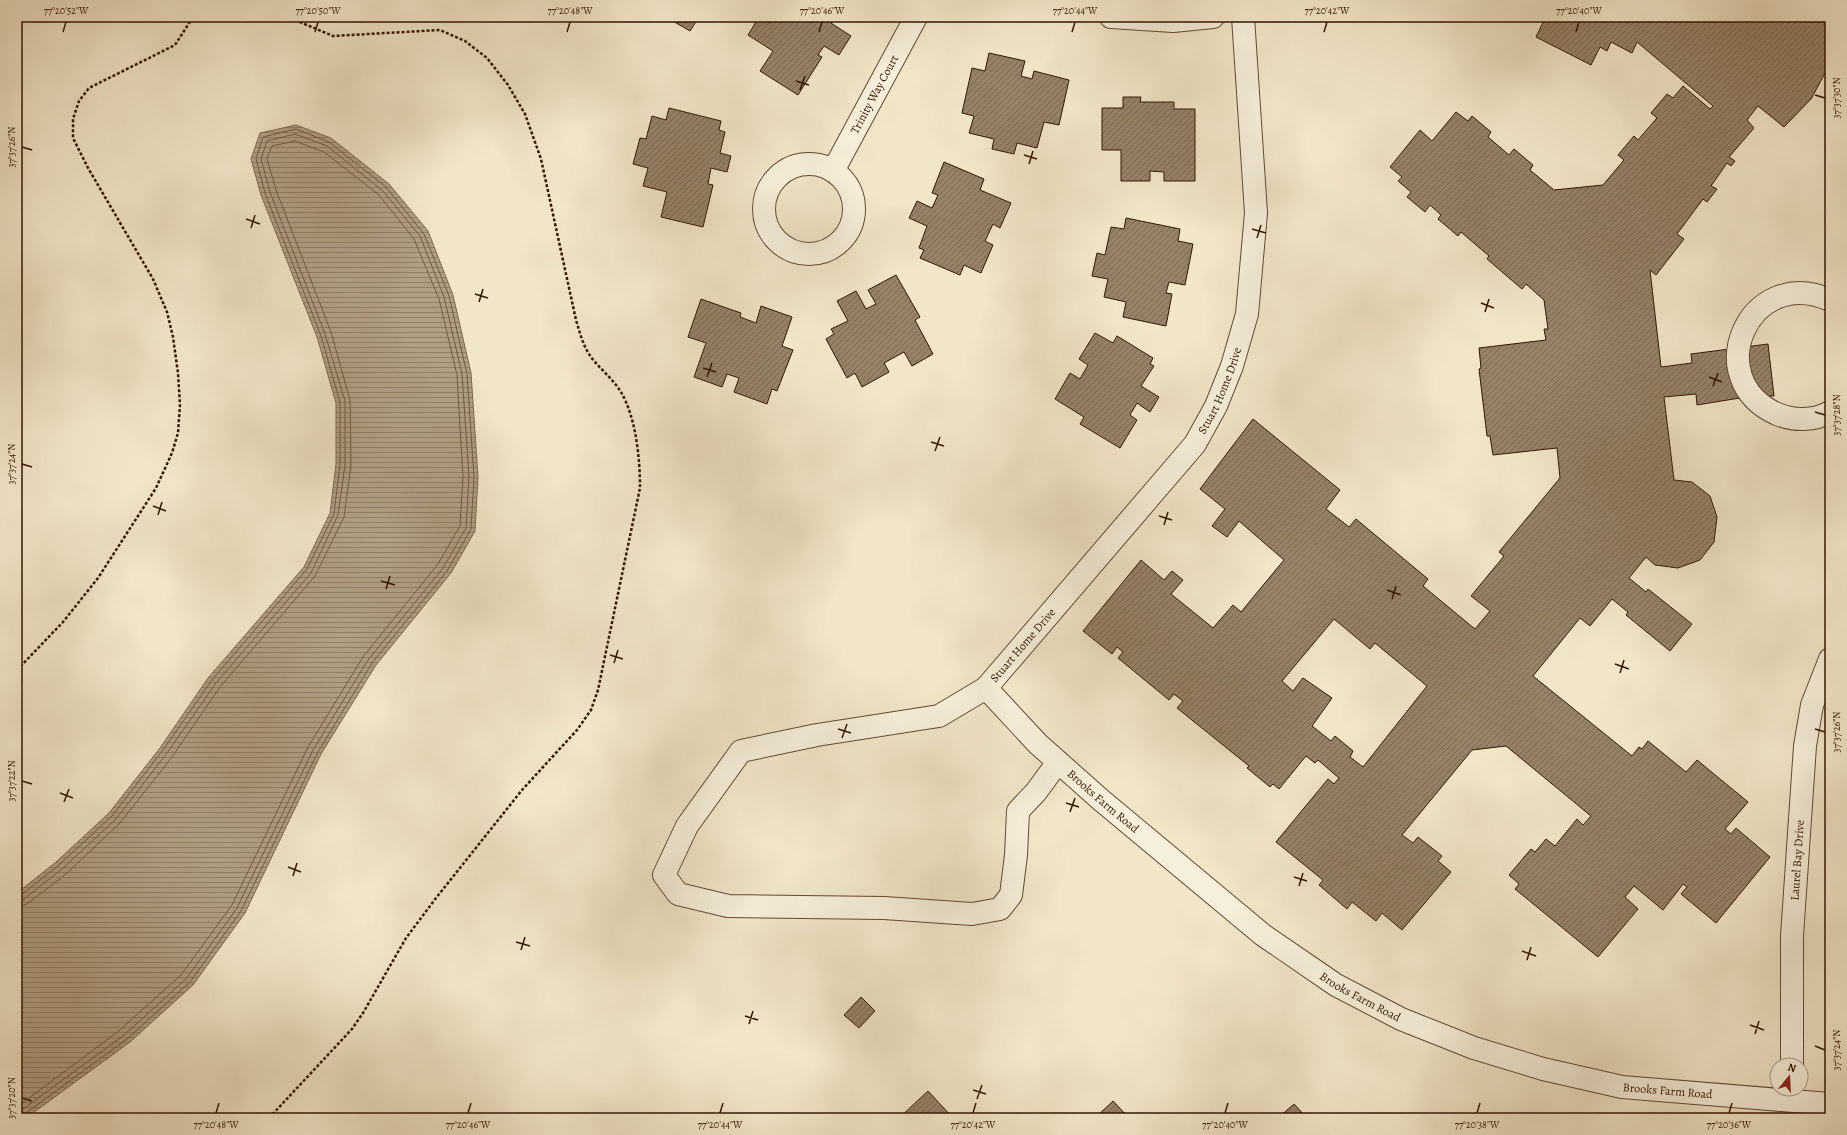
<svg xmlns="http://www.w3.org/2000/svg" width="1847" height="1135" font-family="Alegreya,serif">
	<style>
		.water { fill: url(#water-rules); stroke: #7e684f }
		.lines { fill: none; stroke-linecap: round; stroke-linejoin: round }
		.shore { stroke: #715a42; stroke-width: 1 }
		.building { fill: url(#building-hatch); stroke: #321600; fill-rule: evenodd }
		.minor-casing { stroke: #624a32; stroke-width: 24 }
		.path { stroke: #321600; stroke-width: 2.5; stroke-dasharray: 3 2; stroke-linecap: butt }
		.minor { stroke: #f6efdb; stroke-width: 22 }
		.ticks { fill: none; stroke: #321600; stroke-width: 1.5 }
		.labels { text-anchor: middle; stroke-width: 3; stroke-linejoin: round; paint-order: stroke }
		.street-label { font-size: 12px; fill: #321600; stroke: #f6efdb }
		.neatline { fill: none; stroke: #321600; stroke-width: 1.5 }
		.ticks-label { font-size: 10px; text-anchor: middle; fill: #321600 }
	</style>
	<defs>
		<pattern id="water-rules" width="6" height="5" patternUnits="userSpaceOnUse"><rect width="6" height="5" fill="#b09f84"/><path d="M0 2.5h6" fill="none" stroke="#90816a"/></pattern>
		<pattern id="building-hatch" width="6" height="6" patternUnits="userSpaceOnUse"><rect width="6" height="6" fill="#958268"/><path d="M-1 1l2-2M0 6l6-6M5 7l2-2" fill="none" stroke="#7a6953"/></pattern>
	</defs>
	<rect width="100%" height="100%" fill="#f1e6c8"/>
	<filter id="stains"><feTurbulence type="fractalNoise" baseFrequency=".005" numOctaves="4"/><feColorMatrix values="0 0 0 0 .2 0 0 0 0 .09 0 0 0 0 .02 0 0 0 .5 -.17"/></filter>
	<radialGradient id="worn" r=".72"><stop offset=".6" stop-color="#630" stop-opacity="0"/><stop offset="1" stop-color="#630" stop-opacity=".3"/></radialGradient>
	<path class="water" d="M296,125L331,138L389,184L428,231L453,295L471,373L478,477L475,531L451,573L376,665L321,754L245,913L193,985L130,1042L26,1118H17V893L56,862L109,813L160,748L208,678L304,567L330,513L336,464V403L317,337L261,195L251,159L260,133Z"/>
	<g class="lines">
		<g class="shore">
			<path d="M17,896L21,895L59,865L112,816L163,750L212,680L307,569L334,514L340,464V402L321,336L265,193L256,159L263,137L296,129L329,142L386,187L424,234L449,296L467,374L474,477L471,529L447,571L372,663L318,752L241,911L190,982L127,1039L26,1113L24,1118"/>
			<path d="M17,901L24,899L62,869L116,819L167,753L216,683L311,573L338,515L345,465V401L325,334L270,192L261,159L267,141L295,134L327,146L383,191L420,236L444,297L462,374L469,477L466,528L443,568L368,660L313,750L237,908L186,979L124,1035L23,1109L19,1118"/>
			<path d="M17,907L27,904L66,874L120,823L172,757L220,687L315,576L344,517L351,465L350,400L331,332L276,190L267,159L272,146L295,141L324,152L379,195L414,239L439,299L457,375L463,477L460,526L438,564L363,657L308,747L232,905L181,975L120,1030L17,1107"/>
		</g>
	</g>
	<g class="building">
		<path d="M666,17H699L690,31Z"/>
		<path d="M759,17L771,23L775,17H835L831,23L851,36L839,55L824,46L818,55L822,57L798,95L760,71L773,51L748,35Z"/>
		<path d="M1543,17H1830V64L1811,99L1784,127L1758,106L1747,120L1754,128L1729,157L1735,161L1731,166L1727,163L1711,186L1717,189L1707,202L1703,199L1677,234L1684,239L1656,275L1650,270L1661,367L1692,363L1691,354L1768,344L1774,396H1752L1697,405L1696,394L1664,397L1674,480L1692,482L1710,496L1717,517L1714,542L1700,560L1678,568L1655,565L1646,557L1629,578L1646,592L1648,589L1692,624L1670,651L1626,615L1628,612L1612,599L1590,626L1580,618L1533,676L1632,756L1639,747L1642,749L1648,741L1686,772L1697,760L1748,802L1725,829L1731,834L1736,828L1770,857L1716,923L1681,894L1687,887L1683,884L1663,910L1634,886L1625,897L1638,909L1598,957L1515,889L1519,884L1509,875L1531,849L1535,852L1546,839L1555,846L1577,819L1583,825L1591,816L1506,746L1472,750L1402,835L1413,843L1418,837L1442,856L1438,861L1451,872L1402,930L1382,913L1376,921L1352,902L1347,909L1319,885L1323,880L1276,842L1328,779L1334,784L1339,778L1318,760L1315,763L1306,756L1279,789L1273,784L1270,787L1247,768L1249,766L1177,708L1183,701L1174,694L1169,700L1118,658L1123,652L1117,647L1112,654L1083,631L1141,560L1164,580L1172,571L1183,580L1171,594L1213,628L1233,605L1241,612L1284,560L1239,521L1227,537L1212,526L1225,509L1200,489L1253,419L1340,490L1326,509L1349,527L1356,519L1428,579L1423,586L1475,629L1490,611L1471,596L1504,556L1499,552L1560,478L1557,448L1493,455L1490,436H1487L1479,369L1481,368L1479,348L1546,340L1544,329H1548L1544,300L1526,284L1522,289L1487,259L1489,256L1461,232L1458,236L1438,219L1441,215L1430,205L1425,212L1407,197L1411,192L1398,181L1402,177L1390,167L1420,130L1432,141L1456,112L1468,121L1472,116L1491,132L1488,137L1509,155L1514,149L1533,165L1530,170L1554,190L1603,185L1624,160L1618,155L1634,136L1638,140L1657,118L1651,113L1667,94L1673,98L1683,86L1710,109L1713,106L1637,42L1632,53L1611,42L1607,51L1600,47L1591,65L1536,37L1545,18ZM1334,619L1370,649L1375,643L1427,686L1363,767L1350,757L1353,751L1335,736L1331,741L1312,726L1332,698L1303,678L1293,691L1282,681Z"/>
		<path d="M989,53L1025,61L1021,76L1032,79L1034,71L1069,80L1059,125L1044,122L1037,148L1017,143L1014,154L992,149L994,139L969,133L974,116L962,113L972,68L985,71Z"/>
		<path d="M1123,97H1141L1140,102H1174V109H1195V181H1164V172L1150,171V181H1121V150H1102V108H1123Z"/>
		<path d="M669,108L721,121L719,130L725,132L720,153L731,156L727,172L711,168L708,184L713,185L703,227L661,217L667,192L643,186L648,168L633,164L640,138L646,139L652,116L666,120Z"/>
		<path d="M944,162L984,179L980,190L1011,203L1000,228L993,224L985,241L993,245L981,273L964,265L960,275L920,258L924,250L919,248L927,226L909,218L917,201L932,208L938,195L932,193Z"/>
		<path d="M1126,218L1180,229L1178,241L1193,244L1185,285L1169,282L1166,293L1172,294L1166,326L1123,317L1126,302L1104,297L1108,279L1092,276L1097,253L1105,255L1111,227L1124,229Z"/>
		<path d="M896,275L920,317L915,320L933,354L912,366L904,352L884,363L889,372L862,387L855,373L847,378L826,339L834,334L831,329L848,321L837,301L856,291L866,309L876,304L868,290Z"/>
		<path d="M701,299L741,313L740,317L756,323L761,306L792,317L782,346L793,350L777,391L772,389L767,404L734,392L739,378L727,374L722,387L694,377L706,343L688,337Z"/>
		<path d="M1095,333L1113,343L1117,336L1153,358L1150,364L1154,366L1141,386L1159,397L1150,412L1137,403L1130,415L1137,420L1120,448L1080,424L1084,417L1055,399L1070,373L1080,379L1088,365L1079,359Z"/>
		<path d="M861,997L875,1011L859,1028L844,1015Z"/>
		<path d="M928,1091L953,1118H899Z"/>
		<path d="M1113,1101L1129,1118H1095Z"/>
		<path d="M1294,1104L1307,1118H1278Z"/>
	</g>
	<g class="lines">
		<g class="minor-casing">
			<g id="minor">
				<path d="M1111,17L1173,21L1213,17"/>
				<circle cx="809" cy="209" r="45"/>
				<path id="s1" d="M833,171L916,17"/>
				<path d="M1830,300C1749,264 1699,379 1777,414C1794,421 1814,421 1830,412"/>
				<path id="s2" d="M986,688L1038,744L1101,800L1263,935L1336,985L1401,1019L1474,1048L1543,1069L1622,1087L1830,1104"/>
				<path id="s3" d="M1058,762L1036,792L1018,811L1016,855L1011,895L1000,909L972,914L884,908L728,906L678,894L664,875L687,826L741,751L817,735L939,716L986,688L1195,444L1216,406L1232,366L1247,314L1256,213L1243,17"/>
				<path id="s4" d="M1792,1065V936L1805,746L1812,705L1830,659"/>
			</g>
		</g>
		<g class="path">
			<path d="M17,670L63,622L98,578L156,488L172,453L178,433L180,405L178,373L173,337L167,312L153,279L88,168L73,138V119L79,101L89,88L175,45L193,17"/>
			<path d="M269,1118L352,1029L363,1013L406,938L436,898L522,790L577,730L591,710L598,690L640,488C640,458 636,418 621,392C613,379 600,369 591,357C583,346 580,333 576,320L541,159L525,114L508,85L487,58L465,41L440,30L333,36L288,17"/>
		</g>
		<use href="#minor" class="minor"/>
	</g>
	<path class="ticks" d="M63,32L66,22M315,32L318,22M567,32L570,22M819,32L822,22M1072,32L1075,22M1324,32L1327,22M1576,32L1579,22M796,81L809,85M800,90L805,76M1815,95L1825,98M22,147L32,150M1024,155L1037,159M1029,164L1033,151M246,219L260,224M251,228L255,215M1252,229L1266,233M1257,238L1261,225M475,294L488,298M479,302L483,289M1481,303L1494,308M1485,312L1489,299M703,368L716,372M707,377L712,363M1709,377L1722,382M1713,386L1718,373M1815,412L1825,415M931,442L944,446M935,451L940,437M22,464L32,467M153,506L166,511M158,515L162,502M1159,516L1172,520M1164,525L1168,512M381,581L395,585M386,589L390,576M1387,590L1401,595M1392,599L1396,586M610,655L623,659M614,663L618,650M1615,664L1629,669M1620,673L1624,660M838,729L851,733M1815,729L1825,732M842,738L847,724M22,781L32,784M60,793L73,798M64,802L69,789M1066,803L1079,807M1070,812L1075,798M288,867L301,872M293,876L297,863M1294,877L1307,881M1299,886L1303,873M516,942L530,946M521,950L525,937M1522,951L1536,956M1527,960L1531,947M745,1016L758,1020M749,1024L753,1011M1750,1025L1764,1030M1755,1034L1759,1021M1815,1046L1825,1050M973,1090L986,1094M22,1098L32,1101M977,1099L982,1085M216,1113L219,1103M468,1113L471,1103M720,1113L723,1103M973,1113L976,1103M1225,1113L1228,1103M1477,1113L1480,1103M1729,1113L1732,1103"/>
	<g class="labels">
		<g class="street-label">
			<text dy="4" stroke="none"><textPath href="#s1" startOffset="87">Trinity Way Court</textPath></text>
			<text dy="4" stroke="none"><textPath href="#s3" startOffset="1296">Stuart Home Drive</textPath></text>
			<text dy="4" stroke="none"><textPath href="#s3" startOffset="972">Stuart Home Drive</textPath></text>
			<text dy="4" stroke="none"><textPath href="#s2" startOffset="163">Brooks Farm Road</textPath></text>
			<text dy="4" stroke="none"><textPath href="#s4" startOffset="205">Laurel Bay Drive</textPath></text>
			<text dy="4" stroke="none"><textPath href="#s2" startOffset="487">Brooks Farm Road</textPath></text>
			<text dy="4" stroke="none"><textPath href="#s2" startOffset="811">Brooks Farm Road</textPath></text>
		</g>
	</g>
	<rect width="1847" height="1135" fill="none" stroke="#f1e6c8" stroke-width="44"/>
	<g transform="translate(1789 1077) rotate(18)"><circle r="19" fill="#f6efdb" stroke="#a89883"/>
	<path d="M0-3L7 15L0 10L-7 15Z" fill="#8f2418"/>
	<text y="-6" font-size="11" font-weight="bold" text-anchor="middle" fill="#321600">N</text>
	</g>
	<rect x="22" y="22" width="1803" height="1091" class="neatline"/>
	<g class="ticks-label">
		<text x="66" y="14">77°20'52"W</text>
		<text x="318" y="14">77°20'50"W</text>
		<text x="570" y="14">77°20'48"W</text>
		<text x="822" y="14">77°20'46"W</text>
		<text x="1075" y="14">77°20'44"W</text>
		<text x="1327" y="14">77°20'42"W</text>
		<text x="1579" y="14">77°20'40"W</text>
		<text transform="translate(1836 98) rotate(-90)" y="4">37°37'30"N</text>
		<text transform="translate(11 147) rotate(-90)" y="4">37°37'26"N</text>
		<text transform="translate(1836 415) rotate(-90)" y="4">37°37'28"N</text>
		<text transform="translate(11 464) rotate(-90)" y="4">37°37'24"N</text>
		<text transform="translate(1836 732) rotate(-90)" y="4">37°37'26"N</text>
		<text transform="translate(11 781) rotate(-90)" y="4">37°37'22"N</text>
		<text transform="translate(1836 1050) rotate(-90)" y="4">37°37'24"N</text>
		<text transform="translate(11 1098) rotate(-90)" y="4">37°37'20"N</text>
		<text x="216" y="1128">77°20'48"W</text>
		<text x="468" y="1128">77°20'46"W</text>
		<text x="720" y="1128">77°20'44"W</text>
		<text x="973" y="1128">77°20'42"W</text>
		<text x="1225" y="1128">77°20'40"W</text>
		<text x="1477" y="1128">77°20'38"W</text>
		<text x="1729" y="1128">77°20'36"W</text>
	</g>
	<rect width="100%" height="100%" filter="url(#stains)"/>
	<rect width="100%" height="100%" fill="url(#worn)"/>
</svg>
